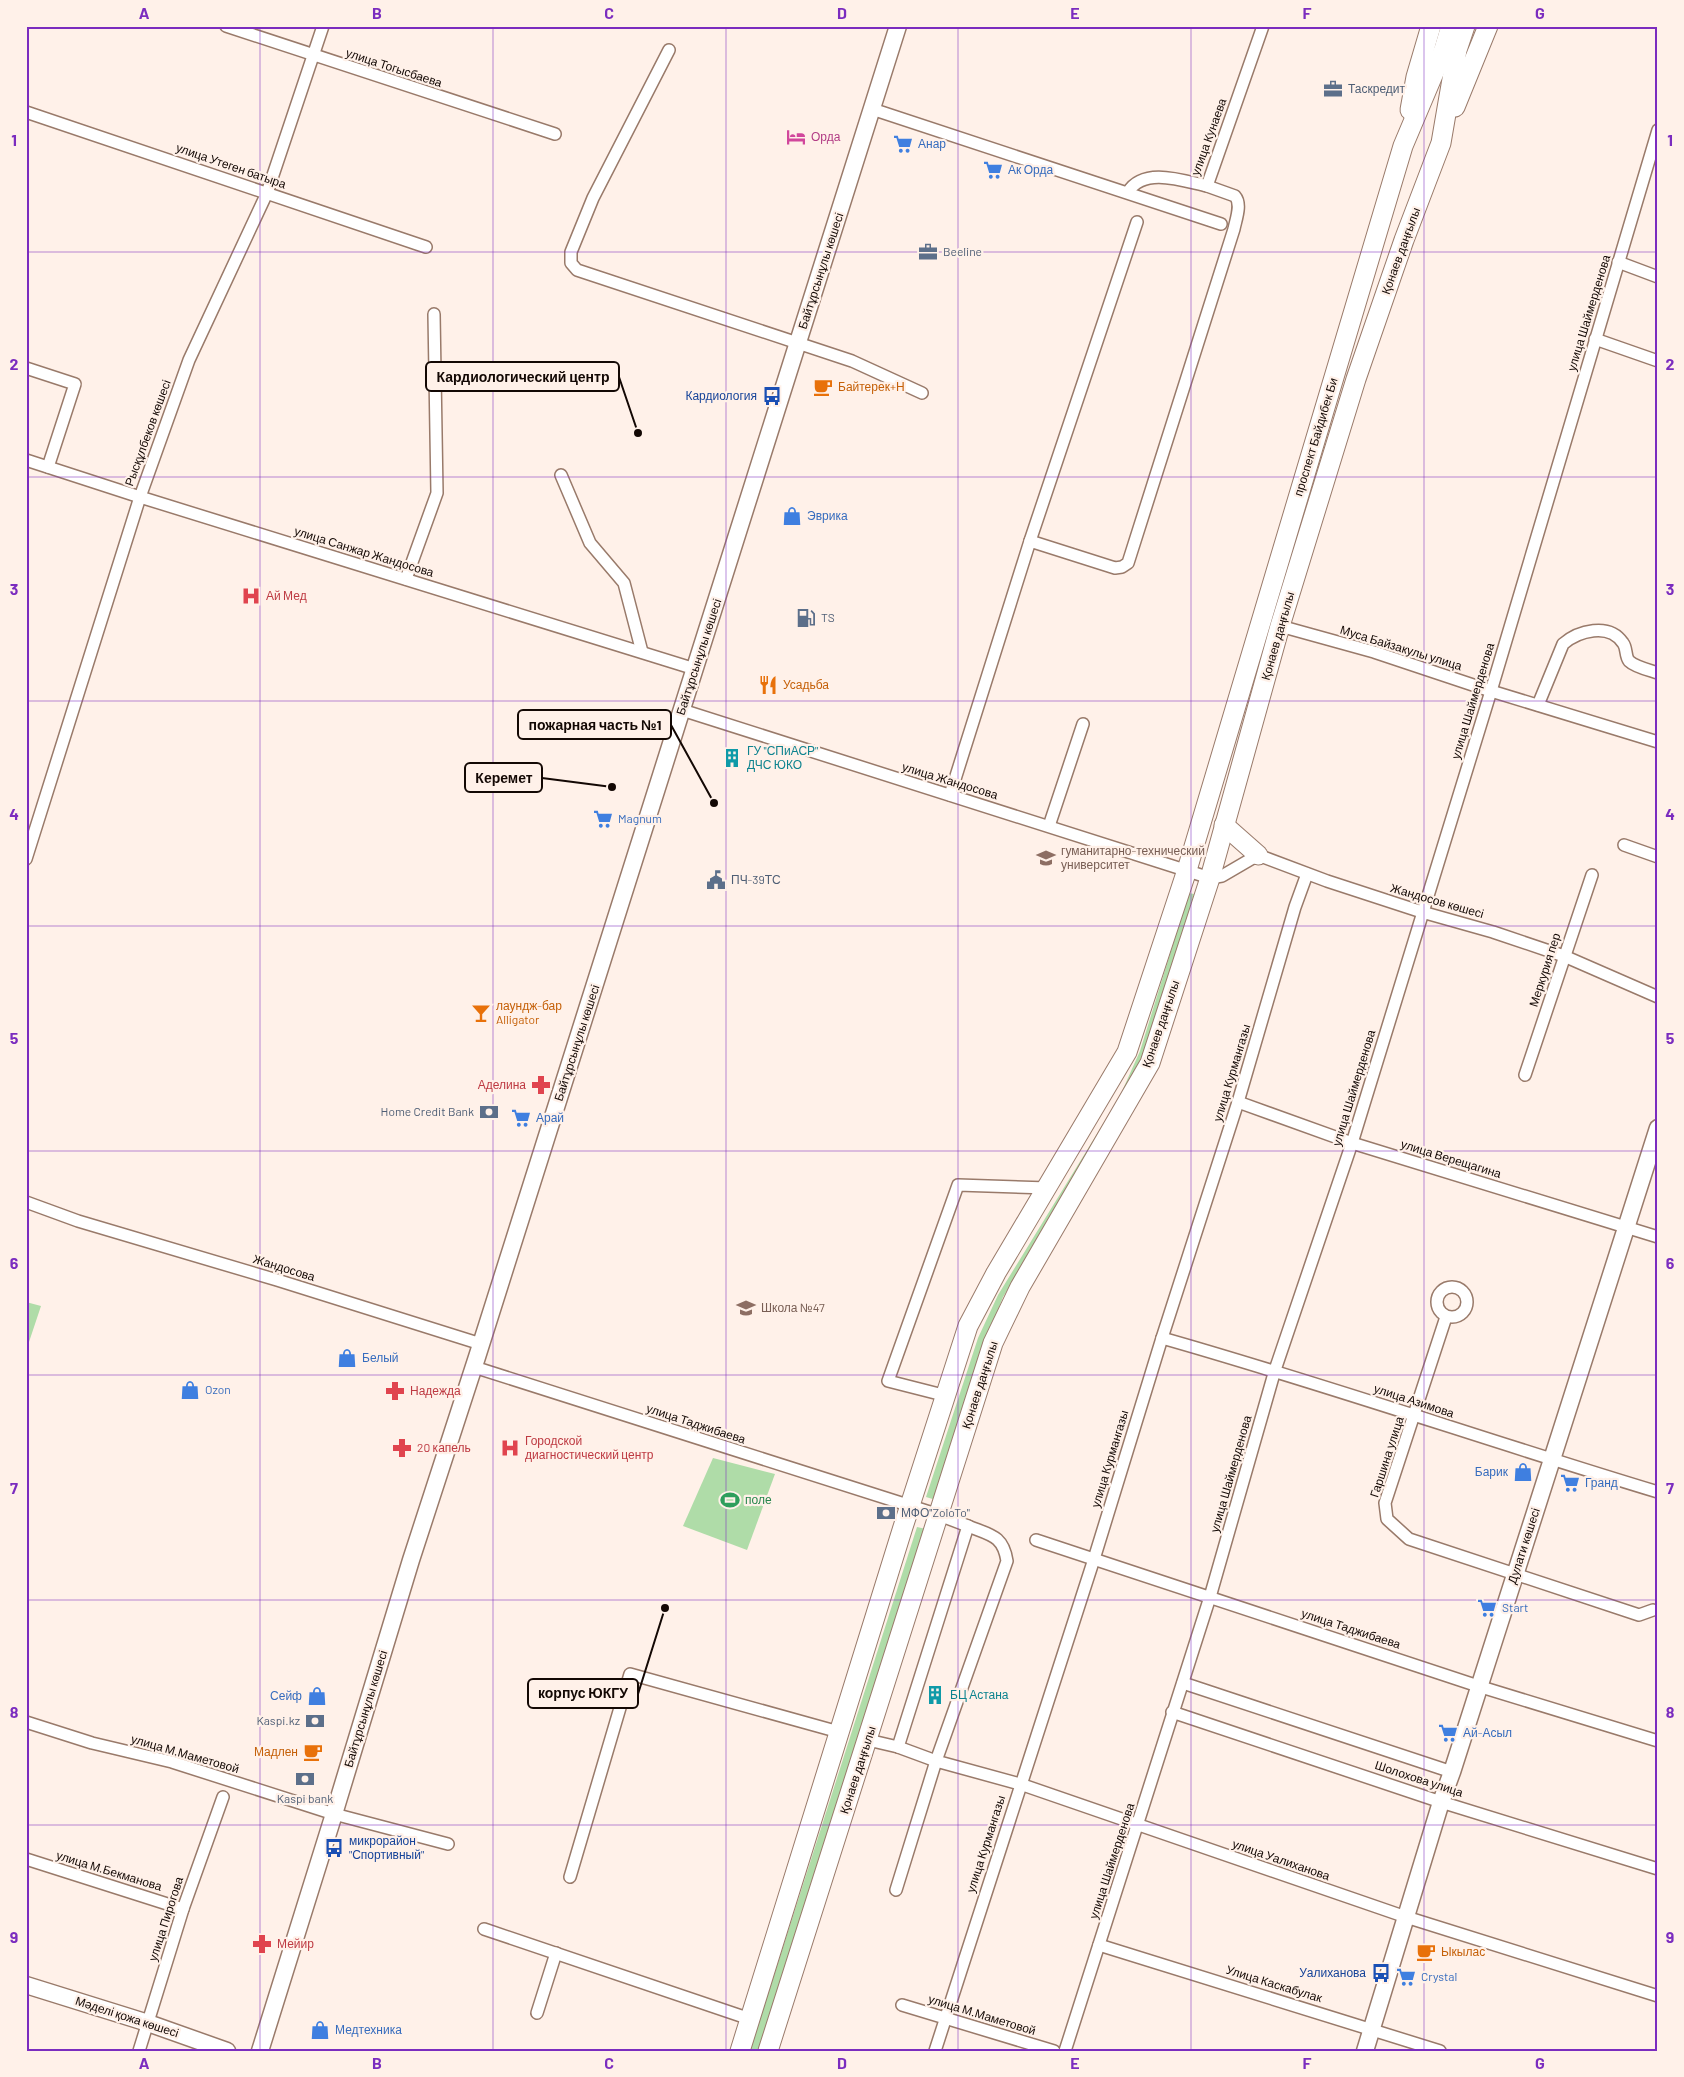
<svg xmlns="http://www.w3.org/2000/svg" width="1684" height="2077" font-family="Barlow,sans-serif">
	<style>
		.green { fill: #afdca8 }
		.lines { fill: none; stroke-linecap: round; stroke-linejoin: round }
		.minor-casing { stroke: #997a6a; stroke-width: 14 }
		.secondary-casing { stroke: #997a6a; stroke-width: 19 }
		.primary-casing { stroke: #997a6a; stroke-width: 21 }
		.minor { stroke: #fff; stroke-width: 11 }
		.secondary { stroke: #fff; stroke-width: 16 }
		.primary { stroke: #fff; stroke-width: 19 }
		.grid { fill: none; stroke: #7b2cbf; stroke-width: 1; stroke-opacity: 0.55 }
		.labels { text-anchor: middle; stroke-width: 4.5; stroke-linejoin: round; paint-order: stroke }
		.street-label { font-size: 12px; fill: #130804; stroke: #fff1e9 }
		.service-label { font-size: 12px; fill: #4e5e75; stroke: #fff1e9; text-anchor: start }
		.hotel-label { font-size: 12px; fill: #b23c85; stroke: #fff1e9; text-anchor: start }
		.shop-label { font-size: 12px; fill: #366cbe; stroke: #fff1e9; text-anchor: start }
		.food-label { font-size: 12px; fill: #c56008; stroke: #fff1e9; text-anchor: start }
		.transit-label { font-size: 12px; fill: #164399; stroke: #fff1e9; text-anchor: end }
		.health-label { font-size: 12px; fill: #be3a42; stroke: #fff1e9; text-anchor: start }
		.culture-label { font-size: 12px; fill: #0d838f; stroke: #fff1e9; text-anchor: start }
		.education-label { font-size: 12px; fill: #785e54; stroke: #fff1e9; text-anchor: start }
		.leisure-label { font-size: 12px; fill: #27864d; stroke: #fff1e9; text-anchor: start }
		.leader { fill: none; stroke: #130804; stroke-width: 2 }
		.callout-dot { fill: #130804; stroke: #fff1e9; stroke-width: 2 }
		.callout { fill: #fff1e9; stroke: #130804; stroke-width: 2 }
		.callout-label { font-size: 14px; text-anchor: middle; font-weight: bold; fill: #130804 }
		.neatline { fill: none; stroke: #7b2cbf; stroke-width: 2 }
		.grid-label { font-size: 16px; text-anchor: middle; font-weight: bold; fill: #7b2cbf }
	</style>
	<rect width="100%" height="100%" fill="#fff1e9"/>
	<g class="green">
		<path d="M1189,893L1194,894L1145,1053L1123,1100L1003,1297L986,1340L936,1500L926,1497L978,1338L998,1295L1119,1098L1140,1051Z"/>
		<path d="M26,1302L41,1306L26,1351Z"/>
		<path d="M713,1458L775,1474L747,1550L683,1526Z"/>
		<path d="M917,1527L926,1529L759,2051H750Z"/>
	</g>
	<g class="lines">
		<g class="minor-casing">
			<g id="minor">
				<path d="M226,26L555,134"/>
				<path d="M669,50L593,198L571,252V263L577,270L852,361L922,393"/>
				<path d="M872,109L1221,224"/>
				<path d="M26,112L426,247"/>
				<path d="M1128,192C1144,166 1184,181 1207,186L1263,26"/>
				<path d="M1618,262L1658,277"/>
				<path d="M1595,339L1658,361"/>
				<path d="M26,368L75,384L48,467"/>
				<path d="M26,460L140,497L695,669"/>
				<path d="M561,475L590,543L624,583L642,652"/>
				<path d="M1030,541L1137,222"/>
				<path d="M406,579L437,493L434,314"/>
				<path d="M1280,626L1374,652L1491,691L1658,742"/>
				<path d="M1538,705L1563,644C1578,631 1609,622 1623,643C1627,648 1625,656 1629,661C1635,667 1649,670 1658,673"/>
				<path d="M682,710L1210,878L1222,876L1258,855L1327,881L1422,912L1493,932L1564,956L1658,997"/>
				<path d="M950,795L1030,541L1115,568L1122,567L1128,563L1234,229C1236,219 1242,204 1235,196L1207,186"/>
				<path d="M1049,826L1083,724"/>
				<path d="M1624,845L1658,857"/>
				<path d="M26,859L140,497L189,360L267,193L323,26"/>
				<path d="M1525,1075L1592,875"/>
				<path d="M1238,1102L1352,1143L1658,1237"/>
				<path d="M26,1202L78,1221L277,1280L481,1344"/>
				<circle cx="1452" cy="1302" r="15"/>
				<path d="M1446,1317L1385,1503L1387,1519L1409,1539L1639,1615L1653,1610"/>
				<path d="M1162,1338C1328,1385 1492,1442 1658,1492"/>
				<path d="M474,1367L939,1515L968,1526L898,1747"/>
				<path d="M947,1396L888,1381L958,1185L1048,1188"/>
				<path d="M1036,1540L1478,1686L1658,1741"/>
				<path d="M1183,1683L1452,1772"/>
				<path d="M1172,1712L1441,1802L1658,1869"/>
				<path d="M26,1722L92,1743L172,1762L334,1814L448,1844"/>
				<path d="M868,1740L898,1747L936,1761L1020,1784L1406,1917L1658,1996"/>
				<path d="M26,1859L183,1909"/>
				<path d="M570,1877L630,1674L839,1732"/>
				<path d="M896,1890L936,1761L1007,1561C1003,1535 990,1535 968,1526"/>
				<path d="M484,1929L750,2019"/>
				<path d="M1099,1945L1440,2051"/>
				<path d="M902,2005L1054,2051"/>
				<path d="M537,2013L556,1953"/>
				<path d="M139,2051L183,1909L223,1797"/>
				<path d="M935,2051L1094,1559L1162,1338L1238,1102L1295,907L1307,874"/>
				<path d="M1065,2051L1210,1597L1275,1370L1352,1143L1491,691L1658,130"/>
			</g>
		</g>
		<g class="secondary-casing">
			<g id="secondary">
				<path d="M26,1985L148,2023L227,2051"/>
				<path d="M260,2051L334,1814L411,1560L477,1357L898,26"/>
				<path d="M1365,2051L1441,1802L1452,1772L1658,1128"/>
			</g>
		</g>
		<g class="primary-casing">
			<g id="primary">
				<path d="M1455,107L1488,26"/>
				<path d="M1410,110L1416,77L1431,26"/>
				<path d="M1224,825L1258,855"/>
				<path d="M740,2051L903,1527L968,1326L996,1273L1127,1052L1187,870L1403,146L1444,49L1451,26"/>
				<path d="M768,2051L993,1343L1020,1287L1150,1063L1210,878L1280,626L1356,379L1404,240L1441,143L1457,50L1465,26"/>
			</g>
		</g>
		<use href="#minor" class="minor"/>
		<use href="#secondary" class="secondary"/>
		<use href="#primary" class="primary"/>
	</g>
	<path class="grid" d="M260,26V2051M493,26V2051M726,26V2051M958,26V2051M1191,26V2051M1424,26V2051M26,252H1658M26,477H1658M26,701H1658M26,926H1658M26,1151H1658M26,1375H1658M26,1600H1658M26,1825H1658"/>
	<defs>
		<g id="office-bare" transform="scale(1.5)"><path d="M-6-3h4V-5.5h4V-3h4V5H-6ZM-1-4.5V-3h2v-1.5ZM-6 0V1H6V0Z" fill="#5c6f8a" stroke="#fff1e9" stroke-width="2.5" paint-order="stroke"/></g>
		<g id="hotel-bare" transform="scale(1.5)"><path d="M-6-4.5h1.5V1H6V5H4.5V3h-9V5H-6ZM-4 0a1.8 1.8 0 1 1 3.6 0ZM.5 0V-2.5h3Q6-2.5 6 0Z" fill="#d1479c" stroke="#fff1e9" stroke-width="2.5" paint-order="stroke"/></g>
		<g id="supermarket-bare" transform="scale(1.5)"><path d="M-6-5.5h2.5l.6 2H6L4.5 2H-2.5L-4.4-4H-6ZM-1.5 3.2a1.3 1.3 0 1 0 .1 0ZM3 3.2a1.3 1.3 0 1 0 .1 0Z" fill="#3f7fe0" stroke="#fff1e9" stroke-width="2.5" paint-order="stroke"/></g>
		<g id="cafe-bare" transform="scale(1.5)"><path d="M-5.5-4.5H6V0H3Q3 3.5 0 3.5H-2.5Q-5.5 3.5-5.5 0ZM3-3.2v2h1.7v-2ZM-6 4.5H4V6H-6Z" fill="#e8710a" stroke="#fff1e9" stroke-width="2.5" paint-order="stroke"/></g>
		<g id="bus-bare" transform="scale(1.5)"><path d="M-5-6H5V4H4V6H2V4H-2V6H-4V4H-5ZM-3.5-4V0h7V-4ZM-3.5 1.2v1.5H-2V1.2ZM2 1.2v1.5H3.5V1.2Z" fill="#1a4fb4" stroke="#fff1e9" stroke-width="2.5" paint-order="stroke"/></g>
		<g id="shop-bare" transform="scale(1.5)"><path d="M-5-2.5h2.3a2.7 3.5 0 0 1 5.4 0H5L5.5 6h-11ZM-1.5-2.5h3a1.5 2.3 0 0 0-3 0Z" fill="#3f7fe0" stroke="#fff1e9" stroke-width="2.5" paint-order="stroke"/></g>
		<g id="hospital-bare" transform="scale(1.5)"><path d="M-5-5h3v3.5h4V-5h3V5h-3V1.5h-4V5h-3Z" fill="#e0444e" stroke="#fff1e9" stroke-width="2.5" paint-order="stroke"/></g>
		<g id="fuel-bare" transform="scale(1.5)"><path d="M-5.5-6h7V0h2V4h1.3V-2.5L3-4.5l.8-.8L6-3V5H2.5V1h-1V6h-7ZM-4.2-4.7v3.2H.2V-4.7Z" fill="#5c6f8a" stroke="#fff1e9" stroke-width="2.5" paint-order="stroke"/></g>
		<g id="restaurant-bare" transform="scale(1.5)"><path d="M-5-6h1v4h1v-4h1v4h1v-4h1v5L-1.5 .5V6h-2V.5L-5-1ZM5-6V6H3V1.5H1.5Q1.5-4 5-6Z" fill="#e8710a" stroke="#fff1e9" stroke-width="2.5" paint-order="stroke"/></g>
		<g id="building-bare" transform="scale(1.5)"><path d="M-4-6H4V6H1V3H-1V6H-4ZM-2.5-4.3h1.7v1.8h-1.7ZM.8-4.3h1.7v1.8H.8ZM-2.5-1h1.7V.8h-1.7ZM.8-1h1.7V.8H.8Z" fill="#0f9aa8" stroke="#fff1e9" stroke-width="2.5" paint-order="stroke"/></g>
		<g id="university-bare" transform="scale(1.5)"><path d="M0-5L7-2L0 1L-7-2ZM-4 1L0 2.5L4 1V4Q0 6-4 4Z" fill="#8d6e63" stroke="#fff1e9" stroke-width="2.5" paint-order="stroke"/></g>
		<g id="civic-bare" transform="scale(1.5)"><path d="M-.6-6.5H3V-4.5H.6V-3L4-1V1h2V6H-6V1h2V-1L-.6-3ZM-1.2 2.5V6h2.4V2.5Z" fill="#5c6f8a" stroke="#fff1e9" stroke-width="2.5" paint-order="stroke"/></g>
		<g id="bar-bare" transform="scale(1.5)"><path d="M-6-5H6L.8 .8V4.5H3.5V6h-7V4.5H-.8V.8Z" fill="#e8710a" stroke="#fff1e9" stroke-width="2.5" paint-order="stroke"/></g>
		<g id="pharmacy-bare" transform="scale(1.5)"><path d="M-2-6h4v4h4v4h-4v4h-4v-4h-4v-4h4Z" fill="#e0444e" stroke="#fff1e9" stroke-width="2.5" paint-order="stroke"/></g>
		<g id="bank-bare" transform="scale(1.5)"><path d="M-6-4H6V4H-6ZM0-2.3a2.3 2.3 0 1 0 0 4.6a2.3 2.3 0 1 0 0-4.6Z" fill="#5c6f8a" stroke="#fff1e9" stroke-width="2.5" paint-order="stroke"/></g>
		<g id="school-bare" transform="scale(1.5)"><path d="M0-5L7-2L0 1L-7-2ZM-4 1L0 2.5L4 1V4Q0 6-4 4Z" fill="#8d6e63" stroke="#fff1e9" stroke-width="2.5" paint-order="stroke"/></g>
		<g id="stadium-bare" transform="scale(1.5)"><path d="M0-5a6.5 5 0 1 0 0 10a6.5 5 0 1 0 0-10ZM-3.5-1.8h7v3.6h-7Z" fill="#2e9e5b" stroke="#fff1e9" stroke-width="2.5" paint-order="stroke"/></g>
	</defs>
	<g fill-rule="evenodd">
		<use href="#office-bare" x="1333" y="89"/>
		<use href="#hotel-bare" x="796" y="137"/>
		<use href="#supermarket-bare" x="903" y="144"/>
		<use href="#supermarket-bare" x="993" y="170"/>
		<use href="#office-bare" x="928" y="252"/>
		<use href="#cafe-bare" x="823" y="387"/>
		<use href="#bus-bare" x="772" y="396"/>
		<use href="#shop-bare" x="792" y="516"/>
		<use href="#hospital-bare" x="251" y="596"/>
		<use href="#fuel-bare" x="806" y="618"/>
		<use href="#restaurant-bare" x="768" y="685"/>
		<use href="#building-bare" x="732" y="758"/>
		<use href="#supermarket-bare" x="603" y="819"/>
		<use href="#university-bare" x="1046" y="858"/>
		<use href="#civic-bare" x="716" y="880"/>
		<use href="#bar-bare" x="481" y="1013"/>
		<use href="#pharmacy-bare" x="541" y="1085"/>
		<use href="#bank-bare" x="489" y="1112"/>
		<use href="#supermarket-bare" x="521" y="1118"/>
		<use href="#school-bare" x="746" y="1308"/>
		<use href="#shop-bare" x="347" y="1358"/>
		<use href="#shop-bare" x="190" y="1390"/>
		<use href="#pharmacy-bare" x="395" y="1391"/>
		<use href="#pharmacy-bare" x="402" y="1448"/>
		<use href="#hospital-bare" x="510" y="1448"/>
		<use href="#shop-bare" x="1523" y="1472"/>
		<use href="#supermarket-bare" x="1570" y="1483"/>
		<use href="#stadium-bare" x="730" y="1500"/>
		<use href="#bank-bare" x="886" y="1513"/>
		<use href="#supermarket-bare" x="1487" y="1608"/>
		<use href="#building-bare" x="935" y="1695"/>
		<use href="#shop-bare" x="317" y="1696"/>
		<use href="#bank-bare" x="315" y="1721"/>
		<use href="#supermarket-bare" x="1448" y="1733"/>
		<use href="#cafe-bare" x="313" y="1752"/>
		<use href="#bank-bare" x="305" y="1779"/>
		<use href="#bus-bare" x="334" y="1848"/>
		<use href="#pharmacy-bare" x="262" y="1944"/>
		<use href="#cafe-bare" x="1426" y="1952"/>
		<use href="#bus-bare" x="1381" y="1973"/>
		<use href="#supermarket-bare" x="1406" y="1977"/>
		<use href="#shop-bare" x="320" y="2030"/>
	</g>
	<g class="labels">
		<g class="street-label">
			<text transform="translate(394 68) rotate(18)" y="4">улица Тогысбаева</text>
			<text transform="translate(1209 137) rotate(-70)" y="4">улица Кунаева</text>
			<text transform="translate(231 166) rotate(19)" y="4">улица Утеген батыра</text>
			<text transform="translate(1401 251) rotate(-70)" y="4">Қонаев даңғылы</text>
			<text transform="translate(821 271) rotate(-72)" y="4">Байтұрсынұлы көшесі</text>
			<text transform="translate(1589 313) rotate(-73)" y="4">улица Шаймерденова</text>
			<text transform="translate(148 433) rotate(-70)" y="4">Рысқұлбеков көшесі</text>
			<text transform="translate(1316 437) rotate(-73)" y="4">проспект Байдибек Би</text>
			<text transform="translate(364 552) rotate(17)" y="4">улица Санжар Жандосова</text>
			<text transform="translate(1278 636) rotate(-74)" y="4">Қонаев даңғылы</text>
			<text transform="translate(1401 648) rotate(17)" y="4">Муса Байзакулы улица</text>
			<text transform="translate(699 657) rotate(-72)" y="4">Байтұрсынұлы көшесі</text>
			<text transform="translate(1473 701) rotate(-73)" y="4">улица Шаймерденова</text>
			<text transform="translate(950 781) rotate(17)" y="4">улица Жандосова</text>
			<text transform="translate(1437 901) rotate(16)" y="4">Жандосов көшесі</text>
			<text transform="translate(1545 970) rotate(-72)" y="4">Меркурия пер</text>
			<text transform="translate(1161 1024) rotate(-71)" y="4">Қонаев даңғылы</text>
			<text transform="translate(577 1043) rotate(-72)" y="4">Байтұрсынұлы көшесі</text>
			<text transform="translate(1232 1073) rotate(-73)" y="4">улица Курмангазы</text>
			<text transform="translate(1354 1088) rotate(-73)" y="4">улица Шаймерденова</text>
			<text transform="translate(1451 1159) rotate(17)" y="4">улица Верещагина</text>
			<text transform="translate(284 1268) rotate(17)" y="4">Жандосова</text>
			<text transform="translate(980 1385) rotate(-72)" y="4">Қонаев даңғылы</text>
			<text transform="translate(1414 1401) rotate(18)" y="4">улица Азимова</text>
			<text transform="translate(696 1424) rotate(18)" y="4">улица Таджибаева</text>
			<text transform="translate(1387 1457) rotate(-72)" y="4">Гаршина улица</text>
			<text transform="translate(1110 1459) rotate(-73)" y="4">улица Курмангазы</text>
			<text transform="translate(1231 1474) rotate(-74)" y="4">улица Шаймерденова</text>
			<text transform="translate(1524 1546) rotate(-72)" y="4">Дулати көшесі</text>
			<text transform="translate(1351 1629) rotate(18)" y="4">улица Таджибаева</text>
			<text transform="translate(366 1709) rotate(-73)" y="4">Байтұрсынұлы көшесі</text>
			<text transform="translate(185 1754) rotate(16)" y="4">улица М.Маметовой</text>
			<text transform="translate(858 1770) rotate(-72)" y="4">Қонаев даңғылы</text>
			<text transform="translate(1419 1779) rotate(18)" y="4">Шолохова улица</text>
			<text transform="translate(986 1844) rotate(-72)" y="4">улица Курмангазы</text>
			<text transform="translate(1281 1860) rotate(19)" y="4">улица Уалиханова</text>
			<text transform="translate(1112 1861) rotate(-72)" y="4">улица Шаймерденова</text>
			<text transform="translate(109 1871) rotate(17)" y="4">улица М.Бекманова</text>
			<text transform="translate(166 1919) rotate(-72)" y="4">улица Пирогова</text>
			<text transform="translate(1274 1984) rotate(17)" y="4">Улица Каскабулак</text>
			<text transform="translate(982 2015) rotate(17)" y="4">улица М.Маметовой</text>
			<text transform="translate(127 2017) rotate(18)" y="4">Мәделі қожа көшесі</text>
		</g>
		<g class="service-label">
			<text x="1348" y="93">Таскредит</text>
			<text x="943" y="256">Beeline</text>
			<text x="821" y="622">TS</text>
			<text x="731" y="884">ПЧ-39ТС</text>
			<text x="474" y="1116" text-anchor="end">Home Credit Bank</text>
			<text x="901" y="1517">МФО"ZoloTo"</text>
			<text x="300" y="1725" text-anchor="end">Kaspi.kz</text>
			<text x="305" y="1803" text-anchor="middle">Kaspi bank</text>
		</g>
		<g class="hotel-label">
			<text x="811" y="141">Орда</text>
		</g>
		<g class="shop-label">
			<text x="918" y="148">Анар</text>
			<text x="1008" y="174">Ак Орда</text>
			<text x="807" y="520">Эврика</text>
			<text x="618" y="823">Magnum</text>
			<text x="536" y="1122">Арай</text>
			<text x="362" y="1362">Белый</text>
			<text x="205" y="1394">Ozon</text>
			<text x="1508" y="1476" text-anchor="end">Барик</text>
			<text x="1585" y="1487">Гранд</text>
			<text x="1502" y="1612">Start</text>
			<text x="302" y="1700" text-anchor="end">Сейф</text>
			<text x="1463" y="1737">Ай-Асыл</text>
			<text x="1421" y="1981">Crystal</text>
			<text x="335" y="2034">Медтехника</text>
		</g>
		<g class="food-label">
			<text x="838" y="391">Байтерек+Н</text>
			<text x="783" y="689">Усадьба</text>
			<text x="496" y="1010">лаундж-бар<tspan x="496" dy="14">Alligator</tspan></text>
			<text x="298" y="1756" text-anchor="end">Мадлен</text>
			<text x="1441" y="1956">Ыкылас</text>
		</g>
		<g class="transit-label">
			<text x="757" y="400">Кардиология</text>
			<text x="349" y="1845" text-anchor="start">микрорайон<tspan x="349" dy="14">"Спортивный"</tspan></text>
			<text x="1366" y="1977">Уалиханова</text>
		</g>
		<g class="health-label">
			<text x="266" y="600">Ай Мед</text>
			<text x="526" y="1089" text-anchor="end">Аделина</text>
			<text x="410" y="1395">Надежда</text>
			<text x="525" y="1445">Городской<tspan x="525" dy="14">диагностический центр</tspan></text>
			<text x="417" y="1452">20 капель</text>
			<text x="277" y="1948">Мейир</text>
		</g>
		<g class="culture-label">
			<text x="747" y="755">ГУ "СПиАСР"<tspan x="747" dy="14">ДЧС ЮКО</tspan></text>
			<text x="950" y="1699">БЦ Астана</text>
		</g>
		<g class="education-label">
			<text x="1061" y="855">гуманитарно-технический<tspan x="1061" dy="14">университет</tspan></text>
			<text x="761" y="1312">Школа №47</text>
		</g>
		<g class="leisure-label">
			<text x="745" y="1504">поле</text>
		</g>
	</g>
	<path class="leader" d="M638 433L619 377M714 803L671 725M612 787L542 778M665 1608L638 1694"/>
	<g class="callout-dot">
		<circle cx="638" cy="433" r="5"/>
		<circle cx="714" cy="803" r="5"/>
		<circle cx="612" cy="787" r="5"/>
		<circle cx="665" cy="1608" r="5"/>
	</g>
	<g class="callout">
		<rect x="426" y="362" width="193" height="29" rx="5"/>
		<rect x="518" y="710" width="153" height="29" rx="5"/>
		<rect x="465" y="763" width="77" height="29" rx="5"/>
		<rect x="528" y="1679" width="110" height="29" rx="5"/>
	</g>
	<g class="callout-label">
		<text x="523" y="382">Кардиологический центр</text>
		<text x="595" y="730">пожарная часть №1</text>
		<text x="504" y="783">Керемет</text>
		<text x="583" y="1698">корпус ЮКГУ</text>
	</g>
	<rect width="1684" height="2077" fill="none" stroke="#fff1e9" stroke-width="55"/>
	<rect x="28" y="28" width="1628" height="2022" class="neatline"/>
	<g class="grid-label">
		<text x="144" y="19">A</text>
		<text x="377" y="19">B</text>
		<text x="609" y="19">C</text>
		<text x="842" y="19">D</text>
		<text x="1075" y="19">E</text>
		<text x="1307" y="19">F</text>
		<text x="1540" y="19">G</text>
		<text x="14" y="146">1</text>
		<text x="1670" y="146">1</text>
		<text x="14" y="370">2</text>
		<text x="1670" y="370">2</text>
		<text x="14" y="595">3</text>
		<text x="1670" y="595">3</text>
		<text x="14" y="820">4</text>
		<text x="1670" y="820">4</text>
		<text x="14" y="1044">5</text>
		<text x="1670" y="1044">5</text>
		<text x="14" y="1269">6</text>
		<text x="1670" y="1269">6</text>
		<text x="14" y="1494">7</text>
		<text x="1670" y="1494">7</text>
		<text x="14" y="1718">8</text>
		<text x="1670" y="1718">8</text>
		<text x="14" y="1943">9</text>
		<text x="1670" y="1943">9</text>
		<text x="144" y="2069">A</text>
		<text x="377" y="2069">B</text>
		<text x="609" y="2069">C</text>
		<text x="842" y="2069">D</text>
		<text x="1075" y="2069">E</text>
		<text x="1307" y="2069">F</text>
		<text x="1540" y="2069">G</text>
	</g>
</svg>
